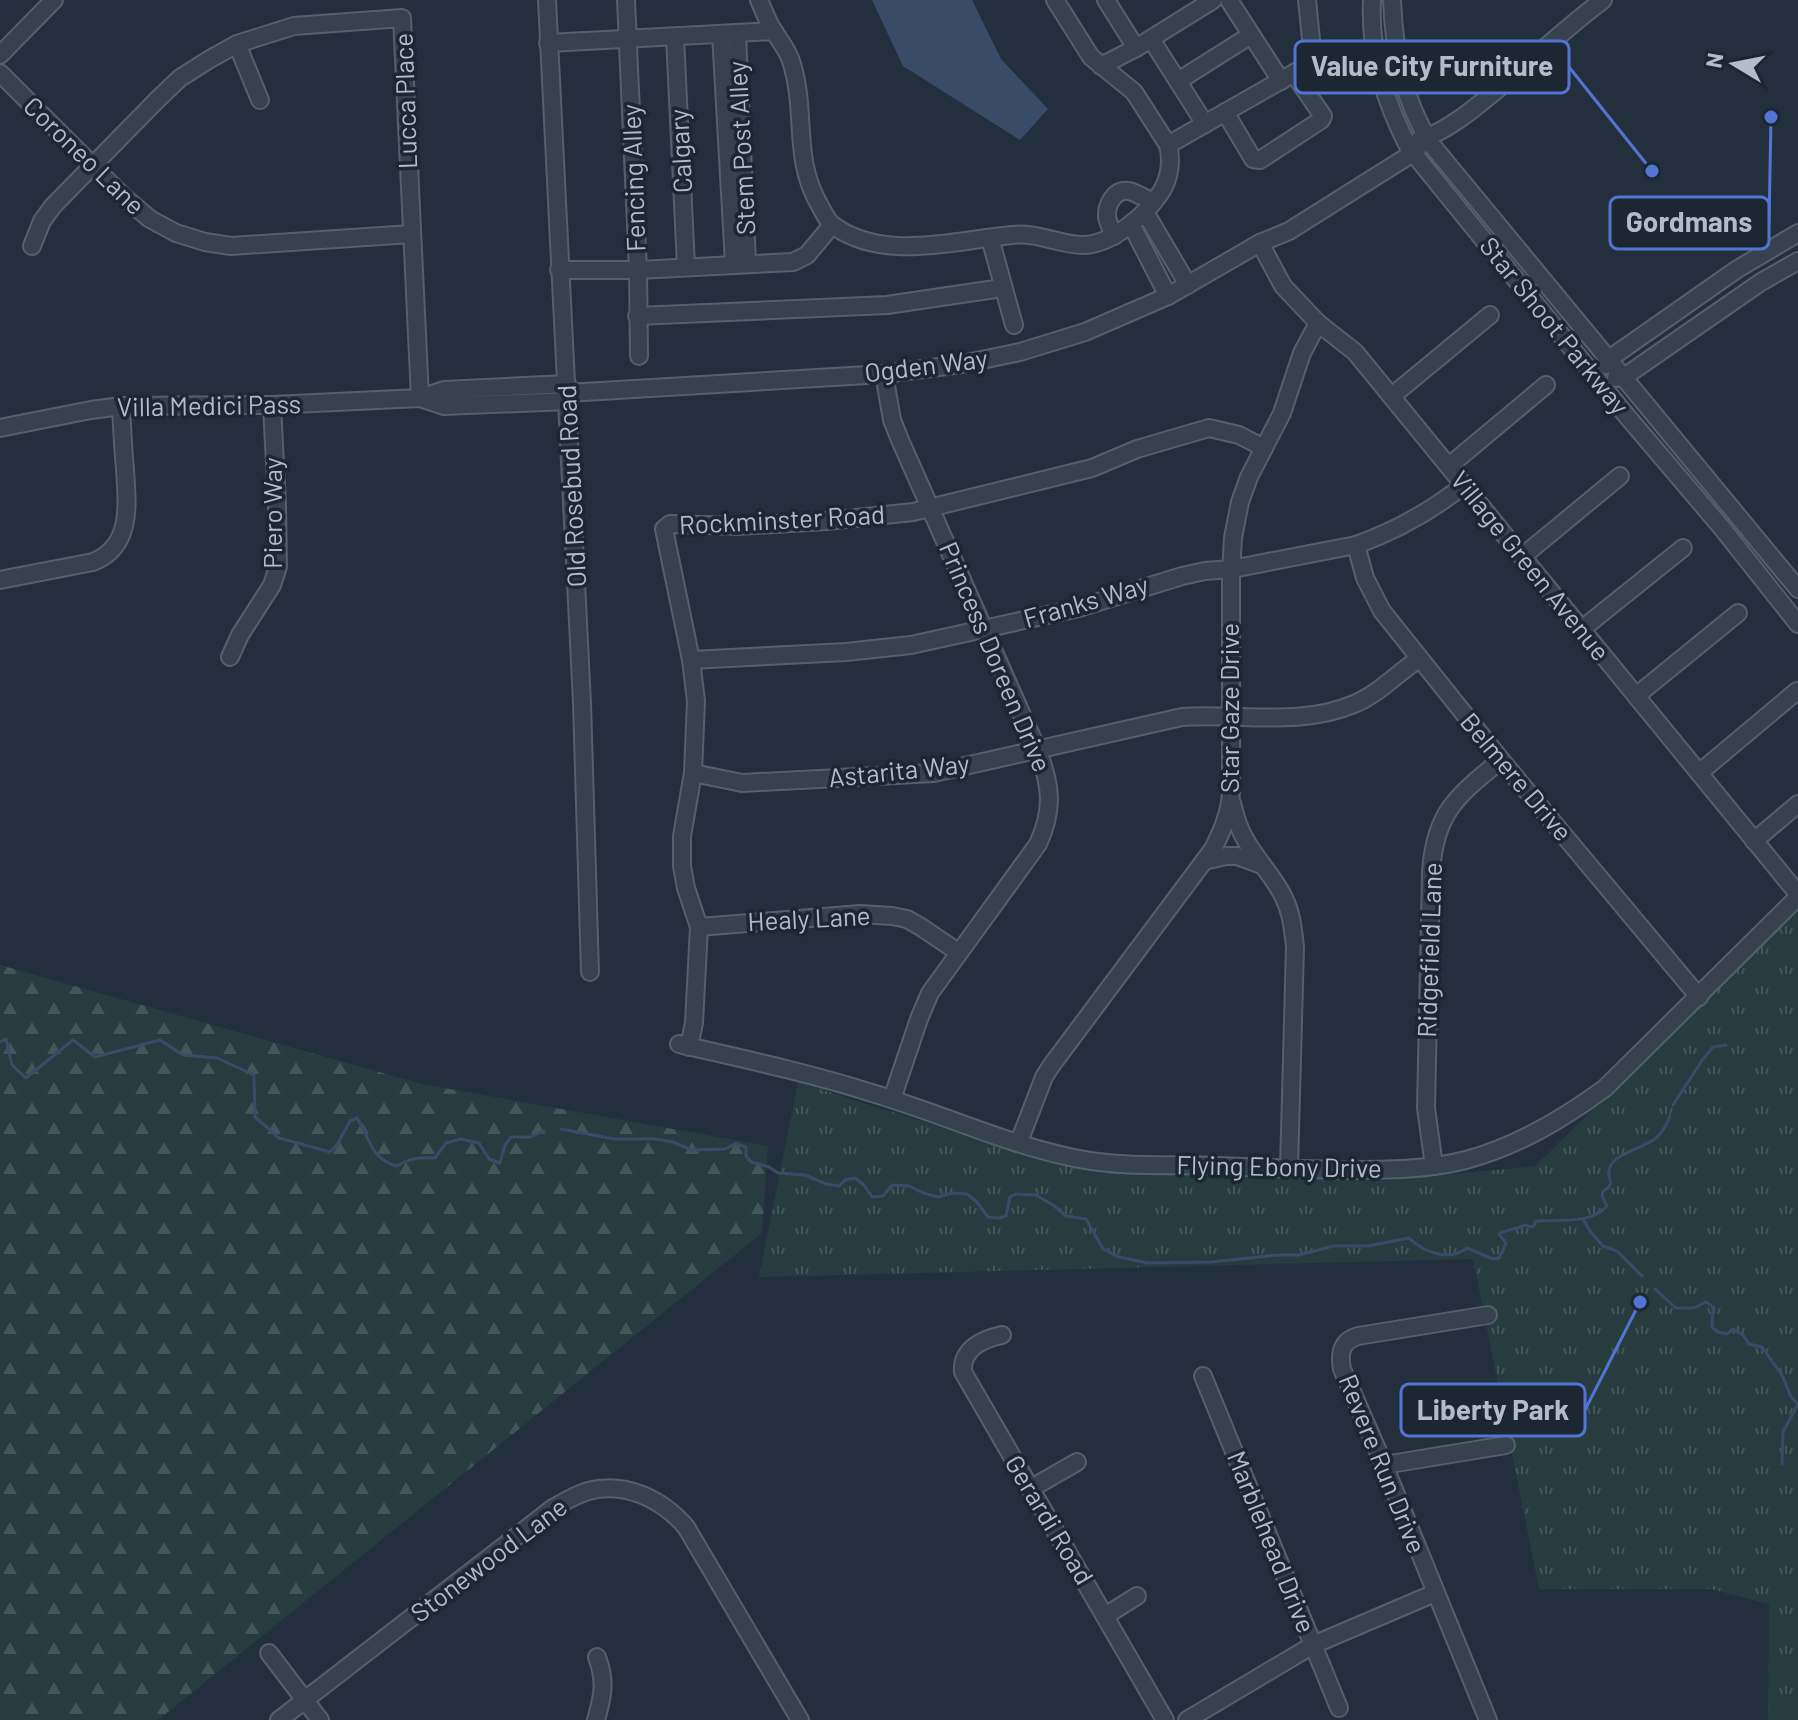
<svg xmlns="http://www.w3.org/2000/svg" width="1798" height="1720" font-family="Barlow,sans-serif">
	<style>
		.forest { fill: url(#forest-firs) }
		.park { fill: url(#park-tufts) }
		.water { fill: #394c67 }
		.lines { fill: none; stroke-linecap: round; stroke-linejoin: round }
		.stream { stroke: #394c67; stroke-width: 3 }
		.minor-casing { stroke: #565f6c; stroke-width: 20 }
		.minor { stroke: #38414e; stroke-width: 16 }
		.labels { text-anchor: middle; stroke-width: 7; stroke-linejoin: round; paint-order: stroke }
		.street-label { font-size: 26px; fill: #b4bcc9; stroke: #1d2633 }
		.leader { fill: none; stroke: #5274d3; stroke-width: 3 }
		.callout-dot { fill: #5274d3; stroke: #1d2633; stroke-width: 3 }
		.callout { fill: #1d2633; stroke: #5274d3; stroke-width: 3 }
		.callout-label { font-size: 28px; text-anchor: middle; font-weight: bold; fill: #b4bcc9 }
	</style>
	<defs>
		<pattern id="forest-firs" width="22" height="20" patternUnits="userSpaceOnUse" patternTransform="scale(2)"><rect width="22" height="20" fill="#263c3f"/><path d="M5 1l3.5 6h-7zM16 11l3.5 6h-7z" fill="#435659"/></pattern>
		<pattern id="park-tufts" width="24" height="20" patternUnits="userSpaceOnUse" patternTransform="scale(2)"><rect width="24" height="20" fill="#263c3f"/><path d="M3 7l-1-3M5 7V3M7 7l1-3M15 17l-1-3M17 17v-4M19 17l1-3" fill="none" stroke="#435659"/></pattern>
	</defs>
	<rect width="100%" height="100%" fill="#242f3e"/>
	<path class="forest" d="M0,965L422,1084L768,1146L762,1233L158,1720H0Z"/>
	<path class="park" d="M1798,910V1720H1768L1769,1604L1711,1589H1539L1473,1259L759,1277L798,1082L1053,1163L1383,1181L1535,1166Z"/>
	<path class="water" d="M872,0H972L1001,59L1048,109L1020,140L903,66Z"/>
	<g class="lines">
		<g class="stream">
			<path d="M0,1042L6,1039L12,1065L26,1078L73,1040L95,1057L160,1040L183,1055L217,1058L254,1075L255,1117L279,1138L330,1152L337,1145L350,1121L357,1118C370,1138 371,1160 397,1166C410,1158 420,1157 435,1158L446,1143L461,1139L479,1143L489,1159L500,1163L505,1145L511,1137H530L544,1131"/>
			<path d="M1673,1105L1703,1059L1713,1047L1726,1045"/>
			<path d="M561,1129L614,1139H655L673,1142L692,1150L725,1149L735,1144L746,1147V1156L751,1162L769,1167L778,1173L805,1175L826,1184L839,1186L845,1180L855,1178L864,1185L872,1197L883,1196L892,1185L909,1186L923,1193L938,1197L952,1193L967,1194L977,1202L988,1217L998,1218L1006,1216L1010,1197L1016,1194L1036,1195L1053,1205L1066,1216L1086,1219L1103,1249L1119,1257L1148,1263L1211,1262L1278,1255H1299L1333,1246H1368L1409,1238C1424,1252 1448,1262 1467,1248L1493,1259L1499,1258L1506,1243L1499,1234C1508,1229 1516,1230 1524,1225L1533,1227L1536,1221C1559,1219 1590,1225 1607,1206L1602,1196L1603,1191L1608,1188L1611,1183C1599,1154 1639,1152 1656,1138C1663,1132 1667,1124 1670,1116"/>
			<path d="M1583,1219L1590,1231L1603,1246L1617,1251L1642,1276"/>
			<path d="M1655,1289L1676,1308H1694L1706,1302L1713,1307L1712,1327L1718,1332L1727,1334L1733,1329L1743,1335L1749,1344L1762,1347L1783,1377L1791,1397L1798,1404"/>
			<path d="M1782,1464L1783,1432L1798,1404"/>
		</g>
		<g class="minor-casing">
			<g id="minor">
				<path d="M547,0L582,703L590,972"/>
				<path d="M626,0L638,270L639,356"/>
				<path d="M759,0C764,11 768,23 775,33C782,44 789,52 792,64C807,114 792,158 820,206C824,213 827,221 834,226C884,262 956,240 1012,235C1039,232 1059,245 1083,245C1111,245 1147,214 1161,192C1170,178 1172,160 1168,145L1134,92L1091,57L1055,0"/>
				<path d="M1106,0L1136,48"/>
				<path d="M1229,0L1281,81"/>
				<path d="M1372,0C1369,53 1385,102 1409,148L1626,415L1722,528L1798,624"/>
				<path d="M1392,0C1394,51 1403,100 1431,144L1798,589"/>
				<path d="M737,33L747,264"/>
				<path d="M721,34L734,264"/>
				<path d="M675,37L686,266"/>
				<path d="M1151,39L1205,124"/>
				<path d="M548,43L774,31"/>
				<path d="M237,44L260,100"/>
				<path d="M0,55L54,0"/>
				<path d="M1101,66L1136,48L1213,0"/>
				<path d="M0,73L125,198L150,219L176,233L205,242L231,246L411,234"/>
				<path d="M1178,81L1251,35"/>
				<path d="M1225,112L1253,159L1260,160L1321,120L1323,116L1294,74"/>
				<path d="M1419,140C1452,130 1485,99 1512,77C1542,50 1571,24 1603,0"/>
				<path d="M1168,145L1308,65L1312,49L1307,0"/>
				<path d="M1145,212L1188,285"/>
				<path d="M1131,224L1168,296"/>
				<path d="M1114,236C1112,230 1108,223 1107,217C1106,205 1115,188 1129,191C1137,193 1146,199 1153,202"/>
				<path d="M990,238L1014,325"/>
				<path d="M1260,243L1283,286L1318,323L1355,352L1798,894"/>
				<path d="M559,270H638L793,262L807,255L832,225"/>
				<path d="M637,316L887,305L1002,288"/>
				<path d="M1606,365L1609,359L1736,270L1798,233"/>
				<path d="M884,374L892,420L900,440L1038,751C1051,785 1054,810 1038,844L930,993L919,1019L892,1099"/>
				<path d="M1616,378L1624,377L1761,282L1798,261"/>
				<path d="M567,384L444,390L420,398L444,406L568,401"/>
				<path d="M567,393L884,374L962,364L1020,352L1085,332L1168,296L1260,243L1289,231L1413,153L1427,138"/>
				<path d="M1392,396L1490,315"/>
				<path d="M0,428L91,410L121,406L272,405L420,398L402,18L294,26L237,44L210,59L180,78L158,99L53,206L42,221L32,246"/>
				<path d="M1449,466L1546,385"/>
				<path d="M1356,545L1365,578L1382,611L1501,760L1699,997"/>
				<path d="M1523,556L1620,476"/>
				<path d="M0,580L93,562C133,546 127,504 125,469C123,448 122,427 121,406"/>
				<path d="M1582,629L1683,548"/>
				<path d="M230,657L240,635L272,585L278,567L277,504L272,405"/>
				<path d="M691,660L846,652L911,645L1079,608L1182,576L1205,571L1232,569L1356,545C1396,531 1431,511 1464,485"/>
				<path d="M1636,696L1738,613"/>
				<path d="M693,773L742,783L934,773L1182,717C1239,713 1300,727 1354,704C1379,694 1397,673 1419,659"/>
				<path d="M1699,773L1797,691"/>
				<path d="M1232,803C1235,815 1238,828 1245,839C1256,860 1274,876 1284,898C1292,914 1293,930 1295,947L1289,1168"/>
				<path d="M1754,841L1798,804"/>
				<path d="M1204,861L1226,856H1237L1262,865"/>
				<path d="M699,927L860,914L892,916L907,919L921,927L958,952"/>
				<path d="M679,1044C744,1059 809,1073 872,1093C940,1113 1005,1144 1074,1158C1121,1168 1171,1164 1219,1166C1261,1168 1304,1169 1346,1170C1386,1170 1427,1170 1466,1160C1518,1146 1563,1119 1605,1088L1798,897"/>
				<path d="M689,1047L694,1023L699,927L686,888L682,866V836L693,773L696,701L691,660L664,529L670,524L738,526L827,521L913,512L1092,468L1137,449L1209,428L1239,435L1264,448"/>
				<path d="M1019,1142L1044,1077L1051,1066L1213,849C1222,831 1230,813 1231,792V572L1233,538L1240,502L1249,477L1282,413L1302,353L1318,323"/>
				<path d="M1434,1166L1426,1108L1431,872C1435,812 1457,796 1501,760"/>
				<path d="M1488,1315L1358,1336C1341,1341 1339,1353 1342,1369L1384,1465L1488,1720"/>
				<path d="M1002,1335C983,1339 961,1349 963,1372L1165,1720"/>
				<path d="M1203,1376L1339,1708"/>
				<path d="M1384,1465L1506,1445"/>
				<path d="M1030,1489L1077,1462"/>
				<path d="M1105,1616L1137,1596"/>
				<path d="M269,1653L320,1720"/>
				<path d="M279,1720L553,1508C564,1502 575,1495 588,1491C625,1481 662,1499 686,1527L800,1720"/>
				<path d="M596,1720C603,1696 606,1681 597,1657"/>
				<path d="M1187,1720L1313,1645L1435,1593"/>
			</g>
		</g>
		<use href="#minor" class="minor"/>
	</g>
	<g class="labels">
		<g class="street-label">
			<text transform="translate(406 101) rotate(-92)" y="9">Lucca Place</text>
			<text transform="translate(742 148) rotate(-93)" y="9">Stem Post Alley</text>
			<text transform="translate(681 151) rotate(-93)" y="9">Calgary</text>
			<text transform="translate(84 156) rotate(44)" y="9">Coroneo Lane</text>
			<text transform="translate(634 178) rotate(-92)" y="9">Fencing Alley</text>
			<text transform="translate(1554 326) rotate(51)" y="9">Star Shoot Parkway</text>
			<text transform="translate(926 366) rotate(-7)" y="9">Ogden Way</text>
			<text transform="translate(209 406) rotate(-1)" y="9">Villa Medici Pass</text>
			<text transform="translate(572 486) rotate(-93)" y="9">Old Rosebud Road</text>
			<text transform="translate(273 513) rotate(-90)" y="9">Piero Way</text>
			<text transform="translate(782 520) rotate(-3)" y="9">Rockminster Road</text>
			<text transform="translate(1530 566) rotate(51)" y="9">Village Green Avenue</text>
			<text transform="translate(1086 602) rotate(-16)" y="9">Franks Way</text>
			<text transform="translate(995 657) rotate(67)" y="9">Princess Doreen Drive</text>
			<text transform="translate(1230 708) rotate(-90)" y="9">Star Gaze Drive</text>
			<text transform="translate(899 771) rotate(-6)" y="9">Astarita Way</text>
			<text transform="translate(1516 777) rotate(50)" y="9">Belmere Drive</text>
			<text transform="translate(809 919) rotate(-3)" y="9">Healy Lane</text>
			<text transform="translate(1430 950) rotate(-88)" y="9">Ridgefield Lane</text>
			<text transform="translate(1279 1167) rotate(1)" y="9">Flying Ebony Drive</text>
			<text transform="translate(1382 1464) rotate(68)" y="9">Revere Run Drive</text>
			<text transform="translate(1049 1520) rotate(59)" y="9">Gerardi Road</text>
			<text transform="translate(1271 1542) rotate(68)" y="9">Marblehead Drive</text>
			<text transform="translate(489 1560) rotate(-37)" y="9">Stonewood Lane</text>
		</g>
	</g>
	<path class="leader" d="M1652 171L1569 67M1771 117L1769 223M1640 1302L1585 1410"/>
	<g class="callout-dot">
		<circle cx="1652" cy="171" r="8"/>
		<circle cx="1771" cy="117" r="8"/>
		<circle cx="1640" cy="1302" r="8"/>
	</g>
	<g class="callout">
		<rect x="1295" y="41" width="274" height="52" rx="8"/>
		<rect x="1610" y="197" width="159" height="52" rx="8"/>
		<rect x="1401" y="1384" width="184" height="52" rx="8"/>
	</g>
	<g class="callout-label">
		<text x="1432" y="76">Value City Furniture</text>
		<text x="1689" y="232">Gordmans</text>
		<text x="1493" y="1420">Liberty Park</text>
	</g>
	<g transform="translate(1734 64) rotate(280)" stroke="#1d2633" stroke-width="6" paint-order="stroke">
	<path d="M0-6L14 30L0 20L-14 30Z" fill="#b4bcc9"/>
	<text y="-12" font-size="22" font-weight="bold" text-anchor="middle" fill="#b4bcc9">N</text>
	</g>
</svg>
